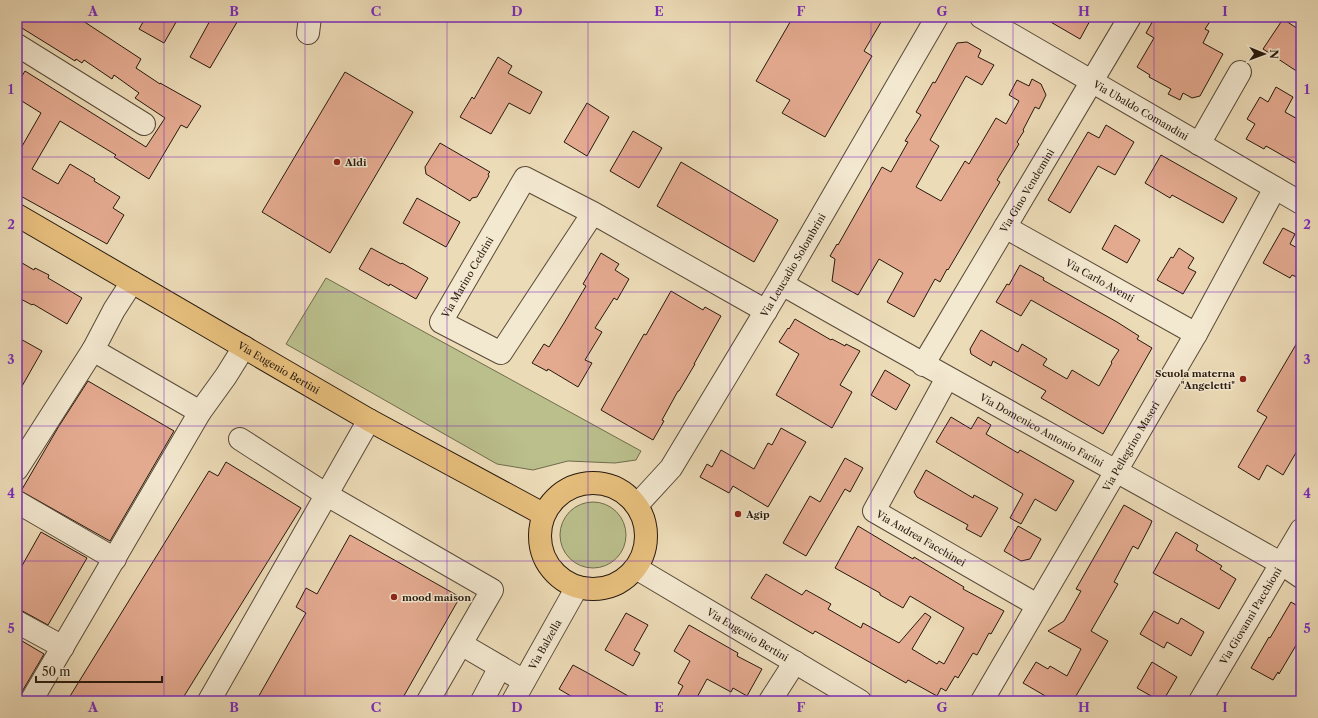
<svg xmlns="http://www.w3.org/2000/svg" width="1318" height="718" font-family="'Libre Caslon Text',serif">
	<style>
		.green { fill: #babf8c; stroke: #706c4c }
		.building { fill: #e4aa90; stroke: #27190d }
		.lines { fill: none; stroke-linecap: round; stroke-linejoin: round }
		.minor-casing { stroke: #584a38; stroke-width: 24 }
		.major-casing { stroke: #27190d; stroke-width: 24 }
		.minor { stroke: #f3e8d0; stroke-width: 22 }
		.major { stroke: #e6be7c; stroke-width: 22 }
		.grid { fill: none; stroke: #7b2cbf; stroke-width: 1; stroke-opacity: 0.55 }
		.poi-dot { fill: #8f2418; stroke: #f3e8d0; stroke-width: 1.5 }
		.labels { text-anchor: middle; stroke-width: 3; stroke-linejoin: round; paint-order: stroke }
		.street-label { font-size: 10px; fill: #27190d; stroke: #f3e8d0 }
		.poi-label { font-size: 10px; font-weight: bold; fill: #27190d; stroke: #f3e8d0; text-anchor: start }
		.neatline { fill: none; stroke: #7b2cbf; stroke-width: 1.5 }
		.grid-label { font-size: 13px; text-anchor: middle; font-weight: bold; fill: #7b2cbf }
	</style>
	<rect width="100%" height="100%" fill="#ecdbb7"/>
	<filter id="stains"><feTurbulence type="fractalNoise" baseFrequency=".005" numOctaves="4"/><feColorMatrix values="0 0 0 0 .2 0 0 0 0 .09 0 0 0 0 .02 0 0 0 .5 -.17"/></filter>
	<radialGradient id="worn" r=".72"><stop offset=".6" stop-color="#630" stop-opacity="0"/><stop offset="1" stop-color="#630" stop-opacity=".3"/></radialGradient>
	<g class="green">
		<path d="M326,278L641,451L636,460L615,463L568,461L533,470L497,464L286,344Z"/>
		<circle cx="593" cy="535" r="33"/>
	</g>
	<g class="building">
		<path d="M17,17H77L141,59L136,68L160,84V83L201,106L187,128L181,125L149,179L114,157L116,155L60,121L32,169L58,184L70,164L95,179L94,181L120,197L113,208L124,215L107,244L17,194V155L41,113L17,98V84L25,71L146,147L165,118L135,98L139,93L114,75L112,79L84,60L82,63L76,59L75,61L17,25Z"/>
		<path d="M146,17H179L164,43L139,29Z"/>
		<path d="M212,17H240L210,68L190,57Z"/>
		<path d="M793,17H884L864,51L872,56L825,137L782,113L790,100L756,81Z"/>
		<path d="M1042,17H1092L1080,39Z"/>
		<path d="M1155,17H1213L1205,29L1209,31L1203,43L1223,54L1200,96L1192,98L1183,93L1180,100L1168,94L1171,89L1149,77L1150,75L1137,67L1154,38L1146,33Z"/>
		<path d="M1283,19L1301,31V74L1263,49Z"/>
		<path d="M967,42L981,50L978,57L994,65L982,85L966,76L930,140L939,146L916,187L941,201L965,161L969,164L996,118L1006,124L1019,101L1009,95L1017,80L1029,86L1032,79L1041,84L1046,95L1039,109L1035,107L1023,130L1024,131L1017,142L1019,144L997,180L1000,182L988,202L948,270L947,269L940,282L935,279L914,317L887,302L903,273L879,259L858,295L832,281L835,259L830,256L837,244L838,245L882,167L891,172L908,142L905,141L921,115L916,112L933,82L935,83L957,43Z"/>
		<path d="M498,57L512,66L508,73L542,92L530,114L509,103L491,134L460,117L472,97L474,99Z"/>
		<path d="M345,72L413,112L330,253L262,212Z"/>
		<path d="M1276,87L1293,97L1285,112L1301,121V166L1266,146L1264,149L1246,139L1255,124L1247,119L1260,97L1268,102Z"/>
		<path d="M587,103L609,117L587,156L564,142Z"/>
		<path d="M1106,125L1134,142L1115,175L1098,166L1070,213L1048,200L1088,132L1099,138Z"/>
		<path d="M633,131L662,148L639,188L610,171Z"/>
		<path d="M440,143L490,172L488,174L489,176L477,197L472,198L470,201L426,174L425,167Z"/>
		<path d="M1161,155L1237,198L1223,223L1172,195L1170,198L1145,183Z"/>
		<path d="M681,162L778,220L754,262L657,206Z"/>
		<path d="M417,198L460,222L446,247L403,223Z"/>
		<path d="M1115,225L1140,240L1127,263L1102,249Z"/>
		<path d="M1283,228L1295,234L1290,244L1301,250V279L1292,275L1290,278L1263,263Z"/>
		<path d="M371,248L401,264L402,263L428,278L416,299L390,284L389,286L359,269Z"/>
		<path d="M1179,248L1194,258L1188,268L1196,272L1183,294L1157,280L1171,257L1173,258Z"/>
		<path d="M601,253L619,264L615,270L629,279L617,300L614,298L595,328L602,332L585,360L592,363L578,387L548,369L547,371L532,363L544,344L549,347L564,323L586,286L583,284Z"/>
		<path d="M17,260L34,270L35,268L49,275L48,278L82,298L67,324L33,304L32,305L17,297Z"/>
		<path d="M1020,265L1044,278L1043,280L1117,322L1139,336L1137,339L1152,348L1103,434L1041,398L1046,391L993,361L991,366L971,354L970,349L981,330L1018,352L1022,344L1047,359L1043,365L1067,379L1072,370L1099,386L1112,363L1111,362L1119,350L1031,300L1021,316L996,302L1007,284L1009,285Z"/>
		<path d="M671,291L703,310L705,307L721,316L694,364H695L679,391H678L662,420L664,421L653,440L601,410L644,334L646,335Z"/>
		<path d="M795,319L831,340L832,339L845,346L846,344L860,351L840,385L852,392L832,428L776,395L799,354L779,342L788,328L789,329Z"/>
		<path d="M1301,336V444L1283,475L1267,465L1259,480L1238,467L1267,417L1257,411Z"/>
		<path d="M17,337L42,351L17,395Z"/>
		<path d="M885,370L910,385L896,410L871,395Z"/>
		<path d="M88,381L174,431L110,541L21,491L59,426Z"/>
		<path d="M951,417L971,429L978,417L991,425L986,434L1018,453L1020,450L1074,481L1056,511L1035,499L1021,524L1010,518L1023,494L936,442Z"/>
		<path d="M781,428L806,442L768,507L733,486L729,493L700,477L707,464L712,467L721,450L754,469L768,443L772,445Z"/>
		<path d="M845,458L863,468L850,492L845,489L806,556L783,543L810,496L820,502Z"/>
		<path d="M226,462L301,508L181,701H67L209,471L218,476Z"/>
		<path d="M926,470L973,498L974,495L998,508L981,537L966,529L968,525L917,497L914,492Z"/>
		<path d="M1124,505L1152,521L1150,526L1138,549L1133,546L1114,582L1118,584L1091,631L1108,641L1073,701H1054L1023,683L1036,662L1048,669L1050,666L1067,676L1081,649L1048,631L1064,621L1081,591L1076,589Z"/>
		<path d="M858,526L913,559L914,557L964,587L963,589L1004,611L991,634L989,633L977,655L973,653L958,678L955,676L946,691L941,688L937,696L908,680L906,683L815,631L813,634L751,598L766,574L802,595L806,590L831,604L828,609L861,628L863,623L899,643L925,613L931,617L912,649L937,664L939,661L944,664L964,628L910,596L903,608L880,595V593L835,568Z"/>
		<path d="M1018,526L1041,539L1030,559L1021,561L1004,551Z"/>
		<path d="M41,532L87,558L48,625L17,608V576L19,571Z"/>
		<path d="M1176,532L1198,545L1196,550L1222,566L1220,569L1236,579L1219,609L1153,573Z"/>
		<path d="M350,535L460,597L401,701H256L306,613L296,607L306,588L317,594Z"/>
		<path d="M1291,602L1301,608V637L1279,674L1278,672L1273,680L1251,668L1269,637L1270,638Z"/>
		<path d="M1154,611L1178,624L1181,618L1204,632L1191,656L1167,642L1164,648L1140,634Z"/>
		<path d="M626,613L648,625L634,650L640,653L633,666L605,650Z"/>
		<path d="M689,625L738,653L737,656L762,669L747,696L733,688L731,692L707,679L695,701H675L683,686L678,683L690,661L674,651Z"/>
		<path d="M17,638L44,654L20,695L18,701H17Z"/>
		<path d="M1152,662L1177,677L1163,701H1160L1137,688Z"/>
		<path d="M573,665L586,672L637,701H579L559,689Z"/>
	</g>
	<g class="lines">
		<g class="minor-casing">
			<g id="minor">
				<path id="s1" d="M981,17L1301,203"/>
				<path d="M308,33L310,17"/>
				<path d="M17,45L144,124"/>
				<path d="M1199,144L1240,72"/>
				<path id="s2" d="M593,213L501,353L441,322L525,178L593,213L766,311"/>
				<path id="s3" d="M1005,227L1196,334"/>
				<path d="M132,282L114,310L93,350L200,412L226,376L244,347"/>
				<path id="s4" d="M782,284C948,379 1116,470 1282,564L1301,577"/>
				<path id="s5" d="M923,365L1130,17"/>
				<path id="s6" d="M947,378L874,511L1037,605"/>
				<path d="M240,439L327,495L492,590L428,701"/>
				<path d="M17,469L93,350"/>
				<path d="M17,502L115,559"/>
				<path id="s7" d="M637,505L671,468L782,284L937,17"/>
				<path id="s8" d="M636,568L860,701"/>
				<path d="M17,622L63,647"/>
				<path d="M461,644L524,681"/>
				<path d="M31,701L200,412"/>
				<path d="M209,701L369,420"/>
				<path d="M482,701L500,667"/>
				<path id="s9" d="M513,701L577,587"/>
				<path d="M770,701L795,662"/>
				<path id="s10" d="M982,701L1196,334L1275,188"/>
				<path id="s11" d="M1200,701L1301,530"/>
			</g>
		</g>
		<g class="major-casing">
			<g id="major">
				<path id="s12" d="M17,215L369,420L543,514"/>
				<circle cx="593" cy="536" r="53"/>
			</g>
		</g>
		<use href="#minor" class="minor"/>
		<use href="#major" class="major"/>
	</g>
	<path class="grid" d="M164,17V701M305,17V701M447,17V701M588,17V701M730,17V701M871,17V701M1013,17V701M1154,17V701M17,157H1301M17,292H1301M17,426H1301M17,561H1301"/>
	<g class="poi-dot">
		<circle cx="337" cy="162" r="4"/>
		<circle cx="1243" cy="379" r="4"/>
		<circle cx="738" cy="514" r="4"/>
		<circle cx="394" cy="597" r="4"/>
	</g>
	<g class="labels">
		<g class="street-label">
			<text dy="4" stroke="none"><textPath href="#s1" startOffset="185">Via Ubaldo Comandini</textPath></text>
			<text dy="4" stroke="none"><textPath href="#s5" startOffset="203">Via Gino Vendemini</textPath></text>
			<text dy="4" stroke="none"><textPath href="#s7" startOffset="287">Via Leucadio Solombrini</textPath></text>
			<text dy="4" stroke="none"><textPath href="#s2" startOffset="287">Via Marino Cedrini</textPath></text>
			<text dy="4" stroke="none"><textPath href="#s3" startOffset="109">Via Carlo Aventi</textPath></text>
			<text dy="4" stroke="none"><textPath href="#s12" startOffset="303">Via Eugenio Bertini</textPath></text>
			<text dy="4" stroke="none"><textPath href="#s4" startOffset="298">Via Domenico Antonio Farini</textPath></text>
			<text dy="4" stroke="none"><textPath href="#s10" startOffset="295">Via Pellegrino Maseri</textPath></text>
			<text dy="4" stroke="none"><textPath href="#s6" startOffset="206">Via Andrea Facchinei</textPath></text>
			<text dy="4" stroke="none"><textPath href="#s11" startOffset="99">Via Giovanni Pacchioni</textPath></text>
			<text dy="4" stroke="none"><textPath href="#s8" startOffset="130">Via Eugenio Bertini</textPath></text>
			<text dy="4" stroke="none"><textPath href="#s9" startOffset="65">Via Balzella</textPath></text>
		</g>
		<g class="poi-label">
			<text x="345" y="166">Aldi</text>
			<text x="1235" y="377" text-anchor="end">Scuola materna<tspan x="1235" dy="12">"Angeletti"</tspan></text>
			<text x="746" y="518">Agip</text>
			<text x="402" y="601">mood maison</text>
		</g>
	</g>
	<rect width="1318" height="718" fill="none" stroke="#ecdbb7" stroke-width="44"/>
	<g transform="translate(1264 54) rotate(91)" stroke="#f3e8d0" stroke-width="3" paint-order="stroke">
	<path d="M0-3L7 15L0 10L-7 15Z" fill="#27190d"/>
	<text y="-6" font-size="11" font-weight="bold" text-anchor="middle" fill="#27190d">N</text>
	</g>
	<path d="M36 676v6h126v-6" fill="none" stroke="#27190d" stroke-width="2"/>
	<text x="42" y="676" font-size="12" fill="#27190d" stroke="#f3e8d0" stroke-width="3" paint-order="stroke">50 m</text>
	<rect x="22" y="22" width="1274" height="674" class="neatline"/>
	<g class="grid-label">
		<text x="93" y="16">A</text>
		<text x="234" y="16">B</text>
		<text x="376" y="16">C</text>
		<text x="517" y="16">D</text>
		<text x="659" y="16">E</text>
		<text x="801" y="16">F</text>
		<text x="942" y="16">G</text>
		<text x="1084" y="16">H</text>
		<text x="1225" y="16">I</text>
		<text x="11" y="94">1</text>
		<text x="1307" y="94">1</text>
		<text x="11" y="229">2</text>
		<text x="1307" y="229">2</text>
		<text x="11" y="364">3</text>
		<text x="1307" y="364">3</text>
		<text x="11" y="498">4</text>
		<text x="1307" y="498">4</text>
		<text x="11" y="633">5</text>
		<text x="1307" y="633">5</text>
		<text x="93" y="712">A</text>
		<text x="234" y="712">B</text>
		<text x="376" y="712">C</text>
		<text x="517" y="712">D</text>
		<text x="659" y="712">E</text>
		<text x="801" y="712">F</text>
		<text x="942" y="712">G</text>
		<text x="1084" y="712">H</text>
		<text x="1225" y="712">I</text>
	</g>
	<rect width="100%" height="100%" filter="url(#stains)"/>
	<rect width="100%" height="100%" fill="url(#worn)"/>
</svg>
